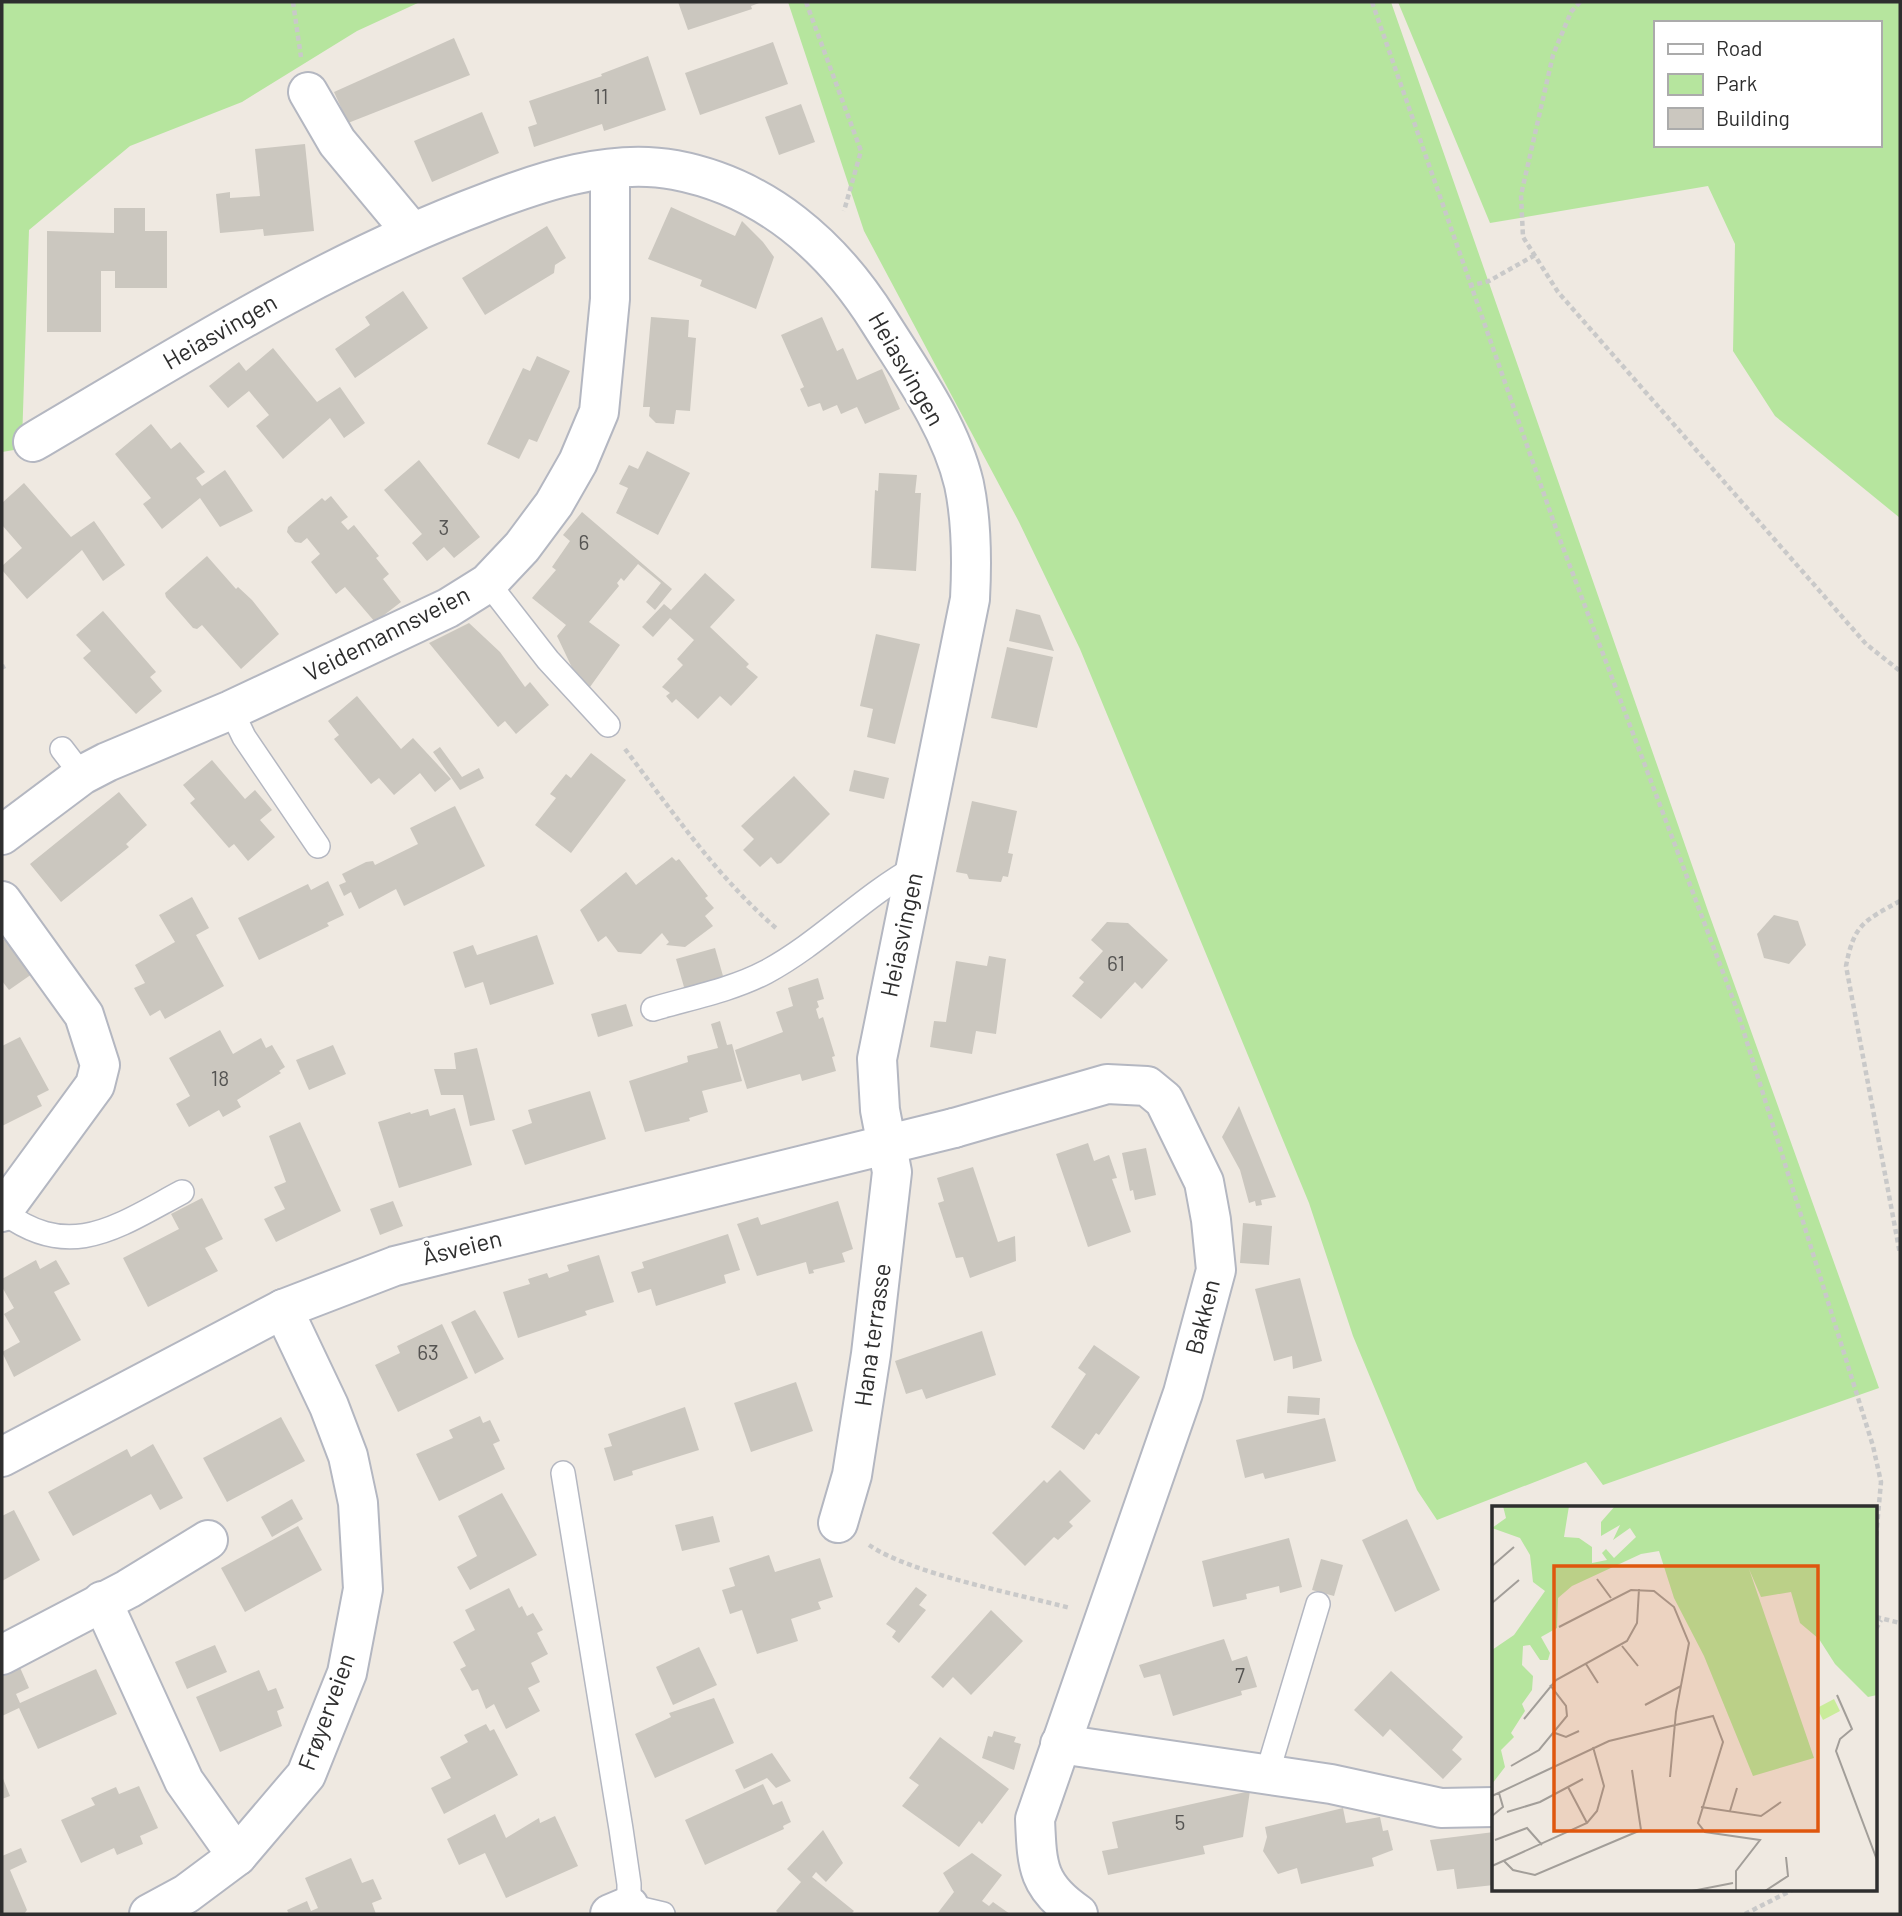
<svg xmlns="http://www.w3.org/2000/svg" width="1902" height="1916" font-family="Barlow,sans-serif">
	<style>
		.green { fill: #b6e59e; fill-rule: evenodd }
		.building { fill: #cbc7bf }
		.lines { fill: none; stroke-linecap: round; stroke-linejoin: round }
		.service-casing { stroke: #b4b7c1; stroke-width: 26 }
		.minor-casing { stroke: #b4b7c1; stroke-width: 42 }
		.tertiary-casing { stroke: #b4b7c1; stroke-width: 42 }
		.path { stroke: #c9c9c9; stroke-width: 4.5; stroke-dasharray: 5 3.5; stroke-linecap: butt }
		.service { stroke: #fff; stroke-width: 23 }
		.minor { stroke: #fff; stroke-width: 38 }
		.tertiary { stroke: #fff; stroke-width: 38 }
		.labels { text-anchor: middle; stroke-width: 6; stroke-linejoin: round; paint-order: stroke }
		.number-label { font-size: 21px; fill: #555452 }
		.street-label { font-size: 24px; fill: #2e2e2e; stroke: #fff }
		.inset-road { fill: none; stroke: #a29e99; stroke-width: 2 }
		.view { fill: #df570e; fill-opacity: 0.15; stroke: #df570e; stroke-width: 3.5 }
		.inset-edge { fill: none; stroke: #2e2e2e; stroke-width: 3.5 }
	</style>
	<rect width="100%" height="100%" fill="#efe9e1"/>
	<g class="green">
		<path d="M2,2H420L357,31L242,102L130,146L29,230L22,442L20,449L2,452Z"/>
		<path d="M788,2H1391L1708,911L1879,1388L1603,1485L1586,1462L1437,1520L1417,1490L1353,1336L1309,1203L1080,649L1019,522L864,231Z"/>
		<path d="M1398,2H1900V518L1775,416L1733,351L1735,244L1708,186L1490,223ZM1655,23H1879V145H1655Z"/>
	</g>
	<g class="building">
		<path d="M678,2H762L751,6L752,9L688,30Z"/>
		<path d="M454,38L470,75L348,123L334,92Z"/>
		<path d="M773,42L788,84L700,115L685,73Z"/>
		<path d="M648,56L666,110L604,131L602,124L534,147L528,127L537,124L529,101L602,76L601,74Z"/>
		<path d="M801,104L815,142L779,155L765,117Z"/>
		<path d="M482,112L499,153L432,182L414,141Z"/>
		<path d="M305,144L314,231L264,236L263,229L220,233L216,194L230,192V198L260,196L255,149Z"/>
		<path d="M671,207L735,236L742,221L763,242L774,257L756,309L700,286L702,280L648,259Z"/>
		<path d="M114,208H145V231H167V288H115V271H101V332H47V231L114,233Z"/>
		<path d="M547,226L566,258L555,265L554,273L485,315L462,278Z"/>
		<path d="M403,291L428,328L355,378L335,349L370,325L365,317Z"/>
		<path d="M651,317L689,320L688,337L696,338L690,411L676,410L674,424L656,423L649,416L650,407H643Z"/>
		<path d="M822,317L837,351L843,348L857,380L882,369L900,409L865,424L857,407L841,414L837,405L823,411L820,403L808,407L800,389L804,387L781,335Z"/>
		<path d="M273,348L317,402L340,387L365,423L344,438L330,418L283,459L256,426L269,415L249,391L228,408L209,386L239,362L246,371Z"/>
		<path d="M537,356L570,371L537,442L529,439L519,459L487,444L523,368L530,371Z"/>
		<path d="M151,424L171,449L180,442L205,472L196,478L202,486L225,470L253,511L220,527L200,498L162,529L143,504L151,498L115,454Z"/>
		<path d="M647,451L690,473L658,535L616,513L628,488L619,484L629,465L638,469Z"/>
		<path d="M419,460L480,537L454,558L444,547L427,561L412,543L422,534L384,490Z"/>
		<path d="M879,473L917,475L915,493H921L916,571L871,568L875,490L878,491Z"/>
		<path d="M24,483L71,537L94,521L125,565L103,581L82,550L27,599L2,570V566L22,548L2,525V503Z"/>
		<path d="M331,496L348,517L341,522L348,530L354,525L379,556L376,558L389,574L383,579L401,602L375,622L345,587L336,594L311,562L320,554L307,538L301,543L295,542L287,532L288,527L322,498L325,501Z"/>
		<path d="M582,512L672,589L655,610L646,602L661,583L638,564L624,581L621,578L617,583L619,586L589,622L620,645L590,687L575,674L557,636L566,625L532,598L556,570L552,567L570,541L563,535Z"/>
		<path d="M207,556L236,589L238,587L252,600L279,634L241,669L202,625L197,629L193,628L166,597L165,593Z"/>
		<path d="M705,573L735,600L710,627L749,664L746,667L758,677L731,706L720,696L698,719L676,699L672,703L666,696L670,693L662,687L683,665L677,659L694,640L670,618L653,637L642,627L664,604L671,610Z"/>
		<path d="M1016,609L1040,615L1054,651L1009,641Z"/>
		<path d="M103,611L156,672L150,677L162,691L136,714L83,658L91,651L76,635Z"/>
		<path d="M469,623L500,652L525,687L530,682L549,705L516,734L505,721L498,727L429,643Z"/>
		<path d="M876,634L920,644L895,744L867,737L873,709L860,706Z"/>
		<path d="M1007,647L1053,657L1037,728L991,718Z"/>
		<path d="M357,696L401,749L413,738L451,779L435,792L420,773L394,795L379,778L371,784L334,739L339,735L328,721Z"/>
		<path d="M440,747L462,777L479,768L484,778L460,790L433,752Z"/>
		<path d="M591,753L626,780L571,853L535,825L556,798L550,794L566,774L571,778Z"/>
		<path d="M212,760L245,799L255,790L272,810L260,820L275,837L248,861L234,844L229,848L190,803L195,799L183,785Z"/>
		<path d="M854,770L889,778L884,799L849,791Z"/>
		<path d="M794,776L830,814L781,863L777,864L771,857L760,867L743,850L754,839L741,826Z"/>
		<path d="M119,792L147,825L126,844L129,847L61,902L30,864Z"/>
		<path d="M972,801L1017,811L1008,853L1013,854L1008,877L1003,876L1001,882L969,879L967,874L956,872Z"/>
		<path d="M455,806L485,866L404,906L396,889L359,909L351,892L344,896L339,885L346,882L342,874L366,862L373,861L375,865L418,844L410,828Z"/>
		<path d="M672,857L676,861L679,859L708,896L705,898L714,908L705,916L713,926L685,947L666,945L669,942L662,933L641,954L618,952L606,936L598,942L580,910L626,872L636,885Z"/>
		<path d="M328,881L344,915L327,923L329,926L259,960L238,918L308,884L311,890Z"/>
		<path d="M192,897L209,928L196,935L224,986L165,1019L160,1010L150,1016L134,988L145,983L135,965L175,942L159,915Z"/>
		<path d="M1774,915L1798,921L1806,945L1789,964L1764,958L1757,934Z"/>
		<path d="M1107,922L1128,923L1168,960L1142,989L1135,982L1101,1019L1072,996L1084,982L1079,978L1103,951L1091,940Z"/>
		<path d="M537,935L554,984L490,1005L483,982L465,988L453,952L473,945L477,955Z"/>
		<path d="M7,937L32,974L9,990L2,981V941Z"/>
		<path d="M715,948L725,983L686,994L676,959Z"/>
		<path d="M989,956L1006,959L996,1034L976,1031L972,1054L930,1047L934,1021L946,1022L956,961L987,966Z"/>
		<path d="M818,978L824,999L817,1001L819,1007L816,1009L819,1019L823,1017L835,1056L832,1057L836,1071L802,1081L800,1074L747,1089L735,1050L783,1032L776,1012L793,1006L788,988Z"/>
		<path d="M626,1004L633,1026L598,1037L591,1014Z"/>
		<path d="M720,1021L727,1045L732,1044L742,1081L702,1091L708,1112L689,1118L690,1121L645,1132L629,1081L688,1062L687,1056L718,1048L711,1024Z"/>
		<path d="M220,1030L233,1054L261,1038L266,1048L272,1045L285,1067L279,1071L281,1073L237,1100L241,1107L223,1117L219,1110L189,1127L176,1104L190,1096L169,1058Z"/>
		<path d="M20,1037L49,1090L37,1096L42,1106L2,1126V1046Z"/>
		<path d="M333,1045L346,1074L309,1090L296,1060Z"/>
		<path d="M477,1048L495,1120L470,1126L463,1095H441L434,1069H456L454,1053Z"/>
		<path d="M590,1091L606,1139L525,1165L512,1130L532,1123L528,1110Z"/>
		<path d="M1239,1106L1276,1197L1261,1200L1262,1205L1256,1206L1255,1201L1249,1203L1240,1170L1222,1137Z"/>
		<path d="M455,1108L472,1165L399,1188L378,1122L410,1112L411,1114L428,1109L430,1116Z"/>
		<path d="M300,1122L341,1211L276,1242L264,1219L285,1209L274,1187L286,1182L269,1136Z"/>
		<path d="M1088,1143L1094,1161L1109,1155L1117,1178L1112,1179L1131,1232L1088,1247L1056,1154Z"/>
		<path d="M1146,1148L1156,1195L1135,1200L1133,1190L1130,1191L1122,1153Z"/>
		<path d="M973,1167L998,1242L1015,1236L1016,1261L970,1278L963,1257L956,1258L938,1203L944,1201L937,1178Z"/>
		<path d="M202,1198L223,1239L205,1248L218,1271L148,1307L123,1258L179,1229L171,1214Z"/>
		<path d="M393,1201L403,1226L380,1235L370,1209Z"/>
		<path d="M838,1201L853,1249L842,1253L845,1262L813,1270L814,1273L809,1274L806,1262L757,1276L737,1224L758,1217L761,1225Z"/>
		<path d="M1243,1223L1272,1226L1269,1265L1240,1263Z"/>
		<path d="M728,1234L740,1270L724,1275L726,1283L656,1306L651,1289L638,1293L631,1272L644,1268L642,1262Z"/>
		<path d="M599,1255L614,1302L585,1311L587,1315L518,1338L503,1292L530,1284L528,1279L547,1273L549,1278L569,1271L567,1265Z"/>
		<path d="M36,1260L40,1269L56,1260L70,1284L54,1292L81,1340L14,1377L2,1352L20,1342L4,1314L14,1308L2,1287V1279Z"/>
		<path d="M1300,1278L1322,1361L1293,1369L1292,1356L1274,1361L1255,1289Z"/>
		<path d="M475,1310L504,1359L475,1374L451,1322Z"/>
		<path d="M442,1324L468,1378L398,1412L375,1365L400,1353L397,1346Z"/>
		<path d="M982,1331L996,1375L926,1399L922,1389L906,1394L895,1361Z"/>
		<path d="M1094,1345L1140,1377L1099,1435L1096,1433L1084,1450L1051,1427L1086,1374L1078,1368Z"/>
		<path d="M796,1382L813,1431L751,1452L734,1403Z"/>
		<path d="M1288,1396L1320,1398L1319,1415L1287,1413Z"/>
		<path d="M685,1407L699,1450L632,1471L633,1475L614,1481L604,1448L612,1446L608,1434Z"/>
		<path d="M480,1416L483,1423L490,1420L500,1441L493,1444L505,1469L439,1501L416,1454L453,1438L449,1430Z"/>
		<path d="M281,1417L305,1461L227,1502L203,1458Z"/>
		<path d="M1325,1418L1336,1461L1265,1479L1263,1473L1245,1478L1236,1440Z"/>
		<path d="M153,1444L183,1498L160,1510L151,1494L73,1536L48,1492L127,1449L131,1457Z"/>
		<path d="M1060,1470L1091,1501L1069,1522L1073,1526L1058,1540L1054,1537L1025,1566L992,1533L1044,1480L1047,1483Z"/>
		<path d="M502,1493L537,1555L470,1590L457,1567L477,1556L458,1516Z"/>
		<path d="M292,1499L303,1519L272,1537L261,1517Z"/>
		<path d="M14,1510L40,1560L2,1581V1516Z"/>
		<path d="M713,1516L720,1542L682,1551L675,1525Z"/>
		<path d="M1407,1519L1440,1590L1395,1612L1362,1540Z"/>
		<path d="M298,1526L322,1570L245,1612L221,1568Z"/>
		<path d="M1289,1538L1302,1587L1280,1593L1279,1586L1246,1594L1247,1599L1213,1607L1202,1561Z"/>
		<path d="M769,1555L775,1572L820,1558L833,1597L818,1602L821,1609L791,1619L798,1641L757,1654L742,1610L730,1614L722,1590L735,1586L729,1568Z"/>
		<path d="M1321,1559L1343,1565L1334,1596L1312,1590Z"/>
		<path d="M916,1587L927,1595L919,1605L926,1610L899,1643L892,1637L896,1631L886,1624Z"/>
		<path d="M509,1588L519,1608L522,1606L527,1616L533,1613L543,1630L537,1633L548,1654L531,1663L540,1682L528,1688L540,1711L506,1729L494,1704L486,1709L478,1689L472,1691L460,1669L466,1666L453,1642L475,1630L465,1610Z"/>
		<path d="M991,1610L1023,1641L971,1695L953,1677L943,1688L931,1677Z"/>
		<path d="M1224,1639L1232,1661L1247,1656L1257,1687L1241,1691L1242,1695L1173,1716L1160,1674L1144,1678L1139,1665Z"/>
		<path d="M215,1645L227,1672L187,1689L175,1662Z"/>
		<path d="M699,1647L717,1685L673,1705L656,1667Z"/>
		<path d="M18,1663L29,1688L16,1694L20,1703L96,1669L117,1714L38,1749L19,1708L2,1716V1670Z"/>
		<path d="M259,1670L268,1691L276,1688L284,1708L277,1711L282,1726L220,1752L196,1697Z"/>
		<path d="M1391,1671L1463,1737L1452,1750L1462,1759L1443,1779L1390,1729L1383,1737L1354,1710Z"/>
		<path d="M714,1698L734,1743L655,1778L635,1734L671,1717L669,1713Z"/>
		<path d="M486,1724L490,1731L494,1729L518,1775L444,1814L431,1788L451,1778L440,1757L468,1742L464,1735Z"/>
		<path d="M994,1731L1016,1737L1014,1742L1021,1744L1014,1770L982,1758L988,1736L992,1737Z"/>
		<path d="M940,1737L1009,1789L982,1824L979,1821L959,1847L902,1806L919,1785L909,1778Z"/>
		<path d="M772,1753L791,1781L776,1788L767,1778L744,1789L735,1770Z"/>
		<path d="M2,1776L10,1796L2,1799Z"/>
		<path d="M763,1784L773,1805L782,1801L791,1822L783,1826L784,1829L705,1865L685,1820Z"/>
		<path d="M139,1786L158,1828L140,1836L143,1844L117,1855L114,1848L81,1863L61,1820L95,1805L91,1798L116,1787L119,1794Z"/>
		<path d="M1250,1791L1243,1837L1203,1846L1205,1854L1108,1875L1102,1851L1118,1848L1112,1822Z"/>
		<path d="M1343,1808L1346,1823L1380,1817L1383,1831L1388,1830L1393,1850L1372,1858L1374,1866L1301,1884L1297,1868L1278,1874L1263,1851L1267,1837L1265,1827Z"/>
		<path d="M495,1814L506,1838L539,1818L540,1823L555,1816L578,1866L506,1898L485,1853L459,1865L447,1839Z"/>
		<path d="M823,1830L843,1863L826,1882L816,1872L812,1877L854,1911L851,1914H779L776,1911L801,1882L787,1869Z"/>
		<path d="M1494,1832V1885L1457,1889L1454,1869L1437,1871L1430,1840Z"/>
		<path d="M21,1848L27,1862L10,1870L27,1910L24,1914H2V1856Z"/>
		<path d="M972,1853L1002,1875L982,1901L989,1906L993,1902L1010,1914H937L954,1892L943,1873Z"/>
		<path d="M351,1858L362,1883L373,1879L382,1899L372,1903L376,1914H289L287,1910L307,1901L311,1911L318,1908L305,1878Z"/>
	</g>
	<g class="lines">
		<g class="service-casing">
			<g id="service">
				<path d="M488,583L548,660L608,725"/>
				<path d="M231,710L244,737L318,846"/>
				<path d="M62,749L82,775"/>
				<path d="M653,1009C690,998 732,990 766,972C820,943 862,897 916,867"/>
				<path d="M2,1211C70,1263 118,1226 182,1192"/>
				<path d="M563,1473L621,1829L629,1884V1906L663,1914"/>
				<path d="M1267,1774L1318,1604"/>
			</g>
		</g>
		<g class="minor-casing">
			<g id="minor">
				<path d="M308,92L337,142L411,231"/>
				<path d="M33,442C179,356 323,264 483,204C542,181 611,158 675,170C765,187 832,246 879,321C911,372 950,425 964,484C972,522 972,561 970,599L877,1059L880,1110L892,1172L871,1354L852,1475L838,1523"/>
				<path d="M2,835L82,775L107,762L231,710L448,608L488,583L522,547L554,504L578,462L599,412L610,299V169"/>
				<path d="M2,901L84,1015L100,1065L95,1085L2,1212"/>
				<path d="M954,1128L1107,1084L1147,1086L1164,1100L1204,1182L1211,1220L1216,1270L1183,1393L1035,1819C1037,1866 1037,1886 1078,1914"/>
				<path d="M102,1601L184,1781L237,1856"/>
				<path d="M2,1655L128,1589L208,1540"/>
				<path d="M1060,1744L1331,1784L1441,1808L1494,1807"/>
				<path d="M149,1914L186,1894L237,1856L306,1775L347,1673L363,1589L358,1503L348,1456L329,1406L283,1309"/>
				<path d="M610,1914L629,1906"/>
			</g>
		</g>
		<g class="tertiary-casing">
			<path id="tertiary" d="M2,1457L283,1309L395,1266L954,1128"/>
		</g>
		<g class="path">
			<path d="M293,2L301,57"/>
			<path d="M806,2L861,151L844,211"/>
			<path d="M1372,2L1559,537L1736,1007L1873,1446L1881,1482L1876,1537"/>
			<path d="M1580,2L1571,12L1553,55L1521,195L1523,237L1558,292L1866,644L1900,671"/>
			<path d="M1469,286L1489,281L1535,255"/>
			<path d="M2,665L4,669"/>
			<path d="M625,749C672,811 718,878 777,929"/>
			<path d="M1900,901C1864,921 1854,924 1846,966L1900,1254"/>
			<path d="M869,1545C911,1574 1018,1594 1070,1608"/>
			<path d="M1876,1617L1900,1623"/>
			<path d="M1876,1629L1881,1620"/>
			<path d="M1745,1914L1792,1890"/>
		</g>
		<use href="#service" class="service"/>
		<use href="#minor" class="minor"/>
		<use href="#tertiary" class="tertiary"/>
	</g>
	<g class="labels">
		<g class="number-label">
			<text x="601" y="104">11</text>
			<text x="444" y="535">3</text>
			<text x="584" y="550">6</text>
			<text x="1116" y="971">61</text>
			<text x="220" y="1086">18</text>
			<text x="428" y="1360">63</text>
			<text x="1240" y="1683">7</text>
			<text x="1180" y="1830">5</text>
		</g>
		<g class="street-label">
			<text transform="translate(220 332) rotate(-30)" y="8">Heiasvingen</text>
			<text transform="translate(906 369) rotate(60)" y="8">Heiasvingen</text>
			<text transform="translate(387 634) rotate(-27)" y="8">Veidemannsveien</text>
			<text transform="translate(902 935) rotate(-78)" y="8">Heiasvingen</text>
			<text transform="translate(462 1248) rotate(-14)" y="8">Åsveien</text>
			<text transform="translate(1203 1317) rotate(-76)" y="8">Bakken</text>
			<text transform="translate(873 1335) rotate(-82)" y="8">Hana terrasse</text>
			<text transform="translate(327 1712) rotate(-70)" y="8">Frøyerveien</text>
		</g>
	</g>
	<g transform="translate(1492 1506)">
		<rect width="385" height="385" fill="#efe9e1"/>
		<path d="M11,0H77L72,31L87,32L100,41V57L115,54L110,47L114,43L122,52L144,31L138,22L121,34L128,19L109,30V16L123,0H385V189L376,191L343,158L327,133L308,117L299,86L269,91L257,63L322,252L261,270L212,150L182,92L167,45L149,48L80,80L66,92L65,122L49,131L58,147L56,154H48L38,139L31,140L30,159L41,170L40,184L30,198L33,205L19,227L22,231L9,244L13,261L0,278V144L22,129L53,85L41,76L38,49L28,32L0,22L14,12Z" fill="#b6e59e"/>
		<path d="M342,193L348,205L331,214L325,202Z" fill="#c9ec9a"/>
		<path class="inset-road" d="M0,60L22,41M105,73L119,92M0,97L27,74M67,121L139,84L162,85L182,101L197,137L184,206L178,271M130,140L146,160M94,158L106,177M345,189L360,223L348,233L344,245L385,354M153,199L189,180M32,213L64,174L135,135L145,117L147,83M63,227L74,231L87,225M19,260L47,244L75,210L74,200L58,179M140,264L149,324M76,281L95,317M0,290L117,235L221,210L231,236L206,317L213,326L268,334L244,365V385M209,301L269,310L289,296M238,305L245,282M15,306L48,296L91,273M0,310L11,301L7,287M3,334L35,322L50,339M12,355L21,364L43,369L149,324M0,360L95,317L105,305L112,280L101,241M200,385L241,377M273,385L296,370L294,351"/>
		<path class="view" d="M62,60H326V325H62Z"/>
		<rect width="385" height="385" class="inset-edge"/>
	</g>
	<rect width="1902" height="1916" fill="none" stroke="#2e2e2e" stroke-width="7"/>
	<rect x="1654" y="21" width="228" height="126" fill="#ffffff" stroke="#ababab" stroke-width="2"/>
	<rect x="1668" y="44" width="35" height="10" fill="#ffffff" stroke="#ababab" stroke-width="2"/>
	<text x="1716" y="56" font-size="21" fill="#2e2e2e">Road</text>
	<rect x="1668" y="74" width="35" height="21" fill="#b6e59e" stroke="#ababab" stroke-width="2"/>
	<text x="1716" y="91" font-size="21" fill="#2e2e2e">Park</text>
	<rect x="1668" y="108" width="35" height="21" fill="#cbc7bf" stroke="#ababab" stroke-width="2"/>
	<text x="1716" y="126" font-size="21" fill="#2e2e2e">Building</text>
</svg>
